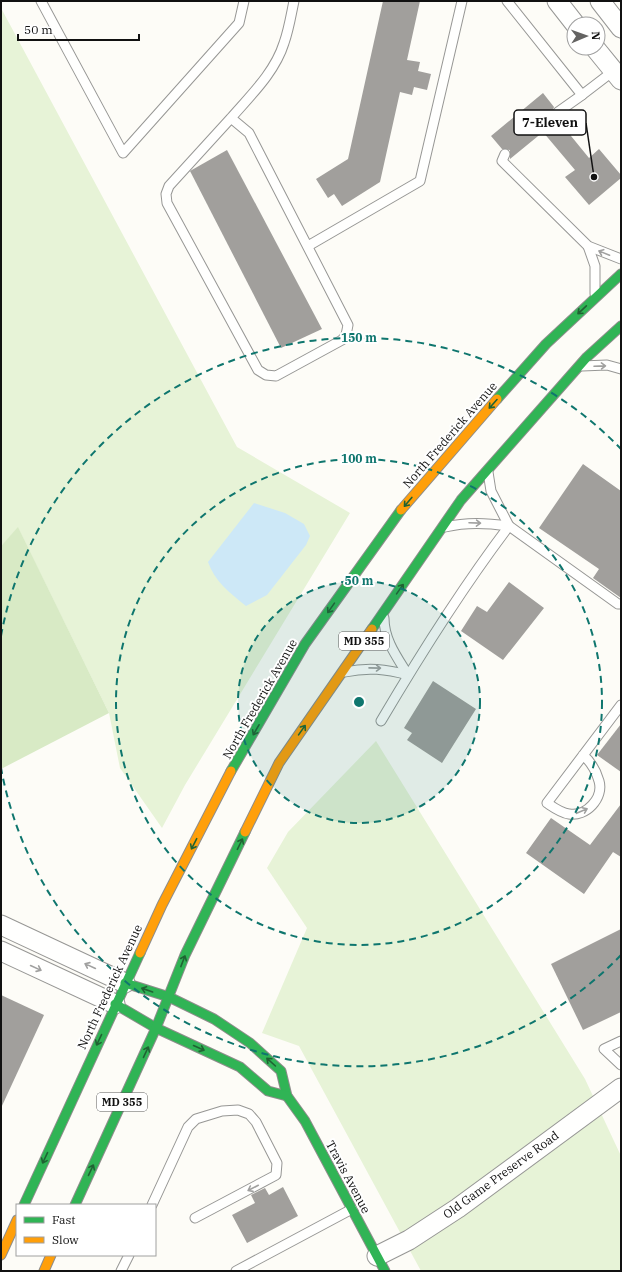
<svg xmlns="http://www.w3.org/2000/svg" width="622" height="1272" font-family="'IBM Plex Serif',serif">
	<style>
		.green { fill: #e7f3d7 }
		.forest { fill: #d8eac5 }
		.water { fill: #cde8f7 }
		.building { fill: #a19f9c }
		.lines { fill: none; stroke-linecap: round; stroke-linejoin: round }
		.lane-casing { stroke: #979795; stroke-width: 11 }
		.street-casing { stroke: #979795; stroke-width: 21 }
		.fast-casing { stroke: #8e8d8b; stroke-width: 11 }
		.slow-casing { stroke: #8e8d8b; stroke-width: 11 }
		.lane { stroke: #fffffe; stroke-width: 9 }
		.street { stroke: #fffffe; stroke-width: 19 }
		.fast { stroke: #30b455; stroke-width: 9 }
		.slow { stroke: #ff9f0a; stroke-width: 9 }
		.oneway { stroke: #a0a09f }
		.oneway2 { stroke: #206233 }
		.ring { fill: none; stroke: #0f766e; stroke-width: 2; stroke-dasharray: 7 5 }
		.labels { text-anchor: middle; stroke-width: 4; stroke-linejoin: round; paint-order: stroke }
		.shield { fill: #fff; stroke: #585858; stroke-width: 1 }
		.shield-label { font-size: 11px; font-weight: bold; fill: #111 }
		.street-label { font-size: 12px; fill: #111; stroke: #fff }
		.centre { fill: #0f766e; stroke: #fff; stroke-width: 2 }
		.ring-label { font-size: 12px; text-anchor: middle; font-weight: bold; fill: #0f766e; stroke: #fff; stroke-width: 4; stroke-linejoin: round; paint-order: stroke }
		.leader { fill: none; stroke: #111; stroke-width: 1.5 }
		.callout-dot { fill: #111; stroke: #fff; stroke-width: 1.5 }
		.callout { fill: #fff; stroke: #111; stroke-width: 1.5 }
		.callout-label { font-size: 13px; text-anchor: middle; font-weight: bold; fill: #111 }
	</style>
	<rect width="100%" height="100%" fill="#fdfcf7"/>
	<g class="green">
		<path d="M1,8L237,447L350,513L185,785L162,828L120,768L109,713L18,528L1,546Z"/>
		<path d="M376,741L585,1079L621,1156V1271H421L299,1046L262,1033L307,928L267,868L288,832Z"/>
	</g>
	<path class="forest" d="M18,527L109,713L1,769V546Z"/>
	<path class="water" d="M254,503L285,513L304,524L310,536L306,545L267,595L246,606C229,592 215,582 208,562Z"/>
	<g class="building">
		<path d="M383,1H420L407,60L420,62L418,71L431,74L427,90L414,87L412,95L400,92L380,182L342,206L334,194L328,198L316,179L348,159Z"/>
		<path d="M543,93L554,107L552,112L553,116L558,118L562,116L558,120L589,158L599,149L621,175V178L589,205L565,177L575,170L543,132L510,159V150L502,149L491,136Z"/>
		<path d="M227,150L322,329L281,348L190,171Z"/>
		<path d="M583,464L621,491V598L593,578L599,569L539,528Z"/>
		<path d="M509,582L544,608L503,660L461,631L477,606L487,612Z"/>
		<path d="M433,681L476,709L442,763L407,740L412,733L404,728Z"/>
		<path d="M621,724V772L597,755Z"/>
		<path d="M621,804V857L613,852L584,894L526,853L551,818L590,845Z"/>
		<path d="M621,929V1012L583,1030L551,964Z"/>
		<path d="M1,995L44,1015L1,1108Z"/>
		<path d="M283,1187L298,1216L247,1243L232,1215L255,1203L251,1195L265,1188L269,1195Z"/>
	</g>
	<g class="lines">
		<g class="lane-casing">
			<g id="lane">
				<path d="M41,1L123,153L239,23L244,1"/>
				<path d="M507,1L582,95L616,69"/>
				<path d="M558,112L582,95"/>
				<path d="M231,118L169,186L166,194L167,203L258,370L266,375L276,376L342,340L346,335L348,325L249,133L231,118C251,95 275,72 284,43C289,29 291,15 294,1"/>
				<path d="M505,154L502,161L588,246L621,259"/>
				<path d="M308,246L420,181L462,1"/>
				<path d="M588,246L595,266V294"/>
				<path d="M582,366L607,365L621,369"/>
				<path d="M488,472L491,491L509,526"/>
				<path d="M445,527C467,522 486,523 509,526"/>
				<path d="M384,618C384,640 397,657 408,675"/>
				<path d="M345,672C368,667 386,669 408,675"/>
				<path d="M381,721C420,655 462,588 509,526L618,604H621"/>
				<path d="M583,755C591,762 596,770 599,781C604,798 586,817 569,814C561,813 553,807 547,803L621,705"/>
				<path d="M621,1041L604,1049L621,1065"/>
				<path d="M152,1205L188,1127L196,1119L222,1111L238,1110L249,1114L256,1122L277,1163L276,1175L195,1218"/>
				<path d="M121,1271L129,1255"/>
				<path d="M236,1271L352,1209"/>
			</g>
		</g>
		<g class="street-casing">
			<g id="street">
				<path d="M557,1L575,24"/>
				<path d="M600,1L621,28"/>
				<path d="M595,48L621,80"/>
				<path d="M1,925L125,983"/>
				<path d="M1,951L115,1004"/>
				<path d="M377,1256L409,1240L458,1208L621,1088"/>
			</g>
		</g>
		<g class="fast-casing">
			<g id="fast">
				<path d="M497,399L546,344L621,274"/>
				<path d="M372,629L461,500L587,357L621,326"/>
				<path d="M231,771L305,644L401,510"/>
				<path d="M125,983L169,997L214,1019L250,1043L281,1071L287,1096L305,1121L385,1271"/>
				<path d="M115,1004L156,1028L240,1067L268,1091L287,1096"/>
				<path d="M24,1205L140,953"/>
				<path d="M75,1205L156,1028L185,955L245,832"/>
			</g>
		</g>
		<g class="slow-casing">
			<g id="slow">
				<path d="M401,510L497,399"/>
				<path d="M245,832L279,763L372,629"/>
				<path d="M140,953L162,905L231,771"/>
				<path d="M1,1255L17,1220"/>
				<path d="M44,1271L51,1255"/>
			</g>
		</g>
		<use href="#lane" class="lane"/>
		<use href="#street" class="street"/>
		<use href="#fast" class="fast"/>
		<use href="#slow" class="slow"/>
	</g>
	<defs><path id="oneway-shaft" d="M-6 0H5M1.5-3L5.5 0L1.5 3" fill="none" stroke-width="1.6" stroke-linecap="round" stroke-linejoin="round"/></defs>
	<g class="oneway">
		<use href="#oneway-shaft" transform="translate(604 253) rotate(-158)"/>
		<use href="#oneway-shaft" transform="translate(600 366) rotate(-2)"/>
		<use href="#oneway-shaft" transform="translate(475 523) rotate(2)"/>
		<use href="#oneway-shaft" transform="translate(375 668) rotate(1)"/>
		<use href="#oneway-shaft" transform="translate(582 811) rotate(-23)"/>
		<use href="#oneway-shaft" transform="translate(90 966) rotate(-155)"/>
		<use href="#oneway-shaft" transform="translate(36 968) rotate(25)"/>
		<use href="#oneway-shaft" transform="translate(253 1188) rotate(153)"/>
	</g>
	<g class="oneway2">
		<use href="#oneway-shaft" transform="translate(582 310) rotate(137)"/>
		<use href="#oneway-shaft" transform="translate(493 404) rotate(132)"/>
		<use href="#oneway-shaft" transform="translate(408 502) rotate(130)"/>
		<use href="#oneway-shaft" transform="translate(400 589) rotate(-55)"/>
		<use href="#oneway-shaft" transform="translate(331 608) rotate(125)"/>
		<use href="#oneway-shaft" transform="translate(256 730) rotate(120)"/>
		<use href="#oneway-shaft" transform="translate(302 730) rotate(-55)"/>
		<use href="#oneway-shaft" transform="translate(194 844) rotate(117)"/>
		<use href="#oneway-shaft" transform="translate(240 844) rotate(-64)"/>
		<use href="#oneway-shaft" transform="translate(183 961) rotate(-69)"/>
		<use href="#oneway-shaft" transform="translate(147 990) rotate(-161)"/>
		<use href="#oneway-shaft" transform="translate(99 1040) rotate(115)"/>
		<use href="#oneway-shaft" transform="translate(199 1048) rotate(24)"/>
		<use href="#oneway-shaft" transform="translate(146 1052) rotate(-65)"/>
		<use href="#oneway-shaft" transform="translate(271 1062) rotate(-138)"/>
		<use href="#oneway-shaft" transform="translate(45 1158) rotate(115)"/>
		<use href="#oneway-shaft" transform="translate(91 1170) rotate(-65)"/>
	</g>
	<circle cx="359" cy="702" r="121" fill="#0f766e" fill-opacity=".12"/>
	<g class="ring">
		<circle cx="359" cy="702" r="121"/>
		<circle cx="359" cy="702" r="243"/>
		<path d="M621 955A364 364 0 0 1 1 768M1 636A364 364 0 0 1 621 449"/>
	</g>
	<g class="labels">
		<g class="shield">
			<rect x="339" y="632" width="50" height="18" rx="3"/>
			<rect x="97" y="1093" width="50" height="18" rx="3"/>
		</g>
		<g class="shield-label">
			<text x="364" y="645">MD 355</text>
			<text x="122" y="1106">MD 355</text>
		</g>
		<g class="street-label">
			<text transform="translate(450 435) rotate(-49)" y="4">North Frederick Avenue</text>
			<text transform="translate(260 699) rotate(-60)" y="4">North Frederick Avenue</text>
			<text transform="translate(110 987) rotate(-65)" y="4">North Frederick Avenue</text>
			<text transform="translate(501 1175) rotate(-36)" y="4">Old Game Preserve Road</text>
			<text transform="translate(348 1177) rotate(62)" y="4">Travis Avenue</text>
		</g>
	</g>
	<circle cx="359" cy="702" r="6" class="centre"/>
	<g class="ring-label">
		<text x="359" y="342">150 m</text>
		<text x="359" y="463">100 m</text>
		<text x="359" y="585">50 m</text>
	</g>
	<path class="leader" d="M594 177L586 123"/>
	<circle class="callout-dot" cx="594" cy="177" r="4"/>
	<rect class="callout" x="514" y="110" width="72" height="25" rx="4"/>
	<g class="callout-label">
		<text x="550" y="127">7-Eleven</text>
	</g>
	<rect width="622" height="1272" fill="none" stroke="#111111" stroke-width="4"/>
	<rect x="16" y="1204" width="140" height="52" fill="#ffffff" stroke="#a0a0a0"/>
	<rect x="24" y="1217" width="20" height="6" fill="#30b455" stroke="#a0a0a0"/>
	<text x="52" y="1224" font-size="12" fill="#111111">Fast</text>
	<rect x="24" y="1237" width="20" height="6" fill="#ff9f0a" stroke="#a0a0a0"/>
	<text x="52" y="1244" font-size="12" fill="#111111">Slow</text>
	<g transform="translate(586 36) rotate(88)"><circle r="19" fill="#ffffff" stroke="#a0a0a0"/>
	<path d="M0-3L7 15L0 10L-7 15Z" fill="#646362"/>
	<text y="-6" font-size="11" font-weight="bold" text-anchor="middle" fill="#111111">N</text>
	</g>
	<path d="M18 34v6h121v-6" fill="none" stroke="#111111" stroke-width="2"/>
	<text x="24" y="34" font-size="12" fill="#111111" stroke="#ffffff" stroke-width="3" paint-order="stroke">50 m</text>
</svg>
